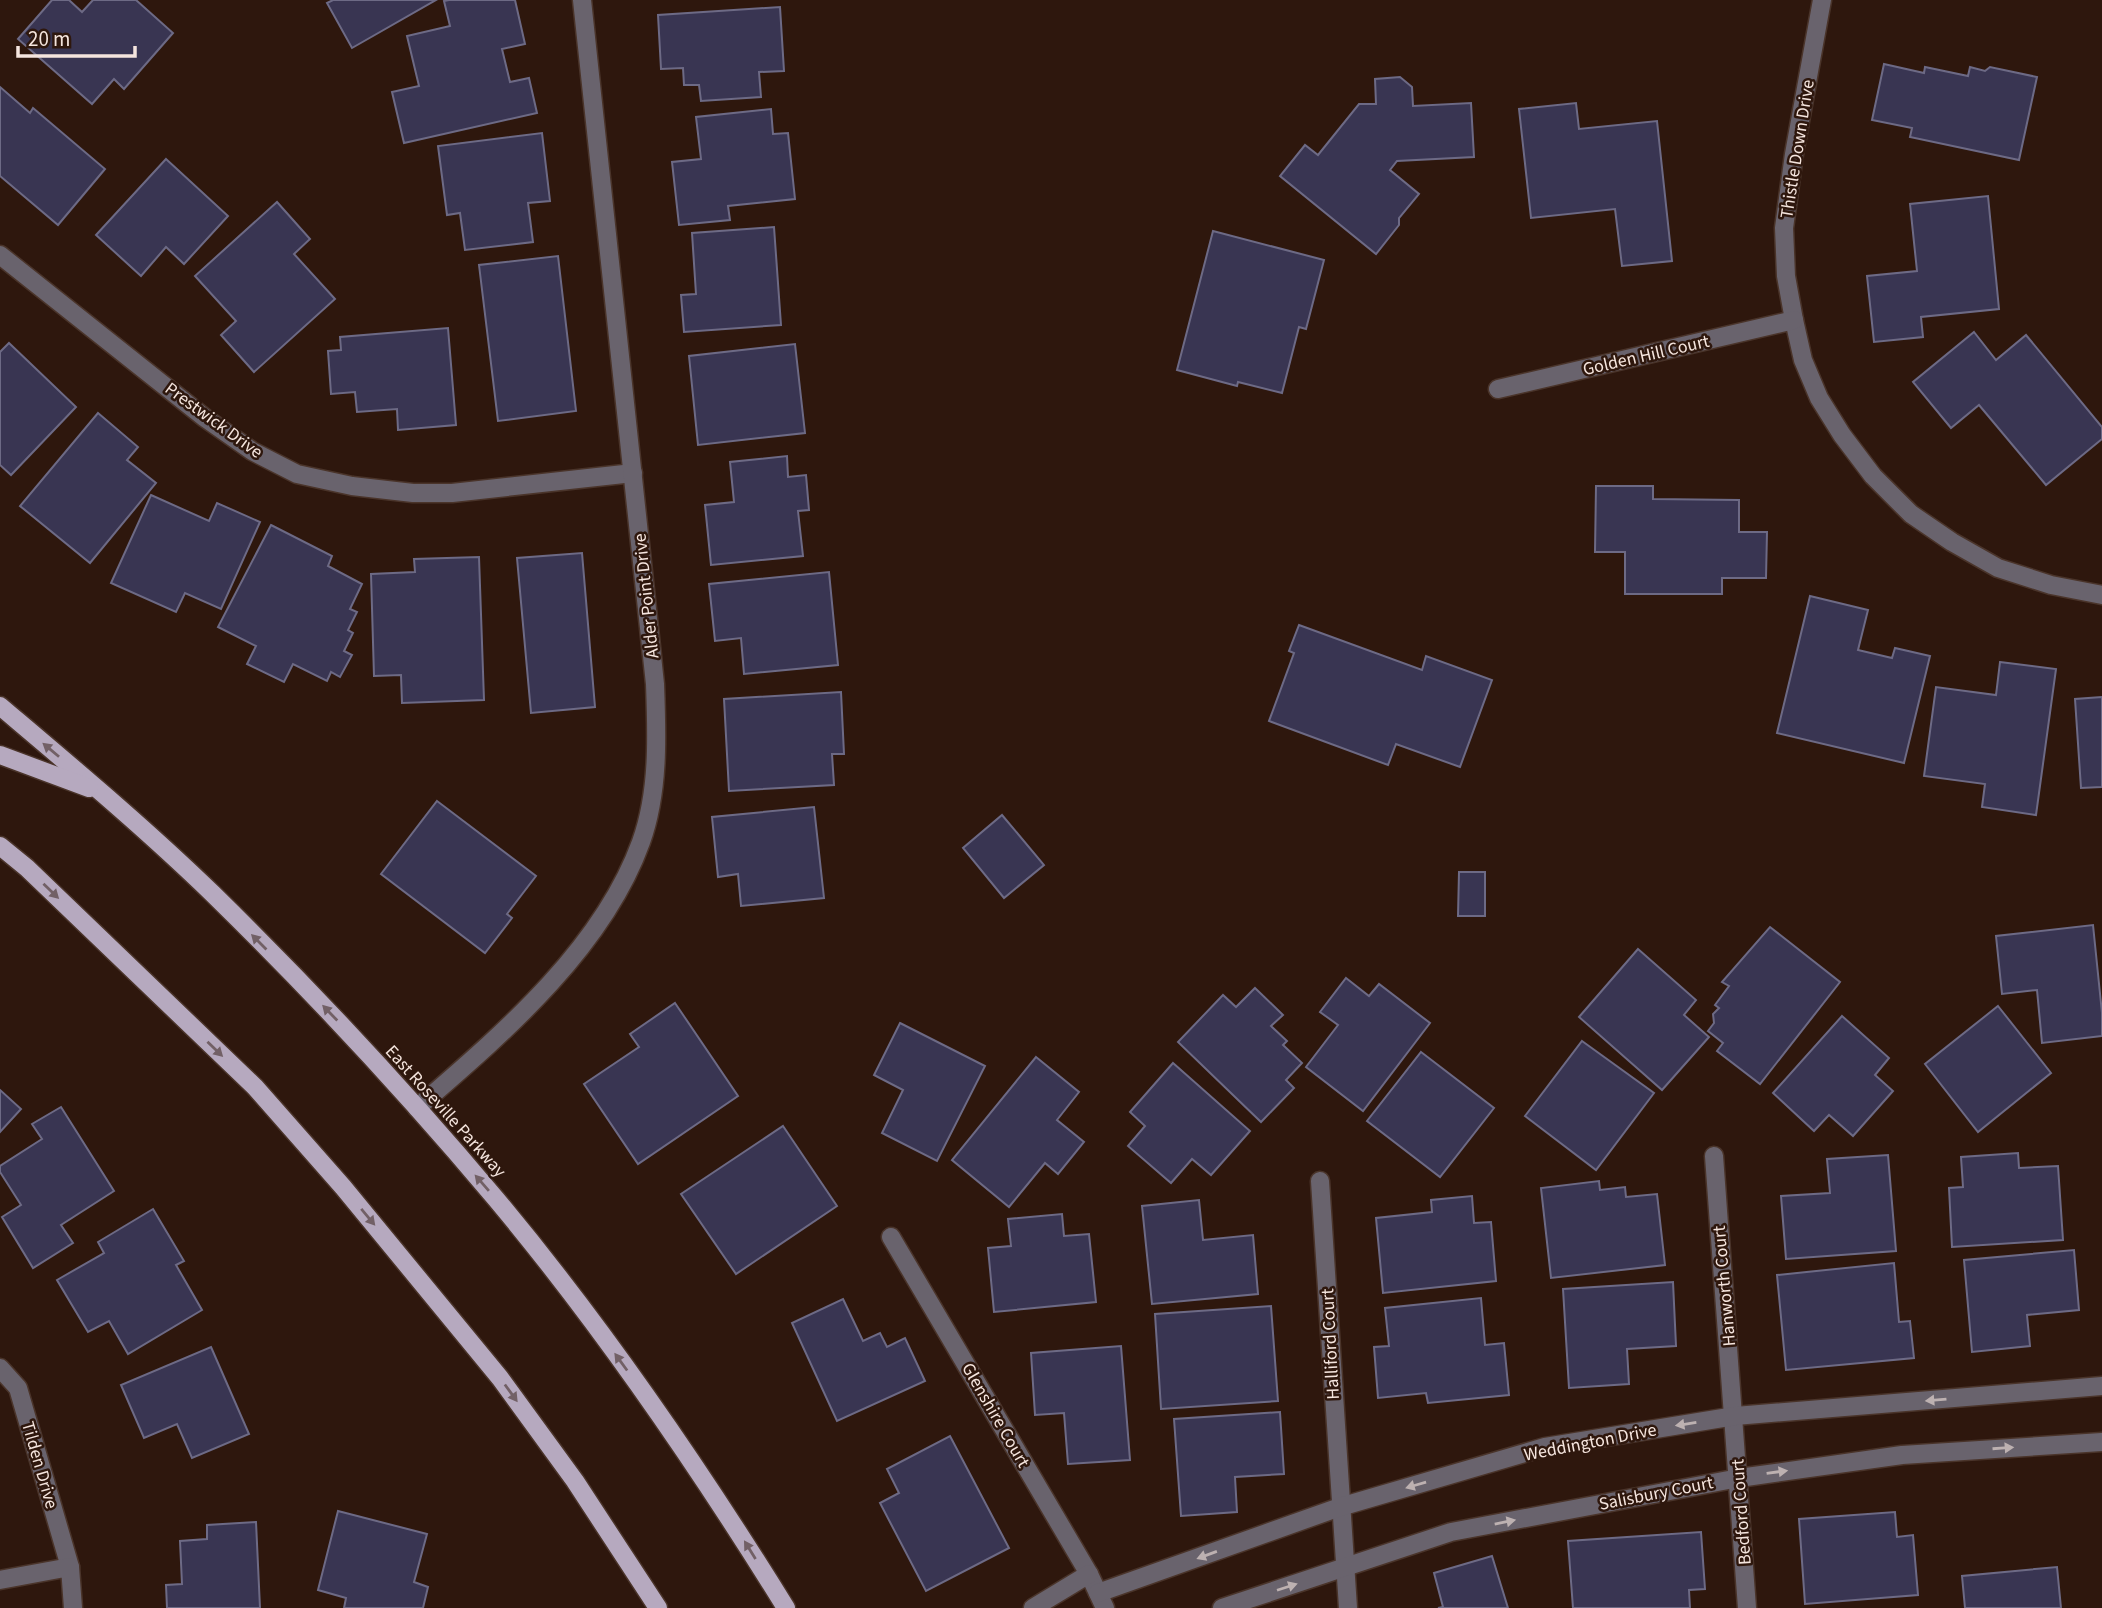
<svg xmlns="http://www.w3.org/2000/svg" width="2102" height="1608" font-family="'Source Sans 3',sans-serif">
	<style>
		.building { fill: #393552; stroke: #6d6a85; stroke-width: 2 }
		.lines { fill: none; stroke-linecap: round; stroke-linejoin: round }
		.minor-casing { stroke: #4a342a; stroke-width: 21 }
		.major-casing { stroke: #4a342a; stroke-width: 21 }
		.minor { stroke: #69636d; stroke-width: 18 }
		.major { stroke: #b6a9bf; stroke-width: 18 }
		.oneway { fill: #726066 }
		.oneway2 { fill: #bdb1b1 }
		.labels { text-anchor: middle; stroke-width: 5; stroke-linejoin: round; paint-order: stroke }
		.street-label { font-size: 18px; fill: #f5e5de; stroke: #2e170d }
	</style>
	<rect width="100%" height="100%" fill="#2e170d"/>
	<g class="building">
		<path d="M52,0H69L82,12L93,0H136L173,33L124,89L114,79L92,104L18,39Z"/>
		<path d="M333,0H436L352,48L327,3Z"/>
		<path d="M449,0H515L525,44L502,49L510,82L529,78L537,113L404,143L392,92L419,86L407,36L450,26L444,1Z"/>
		<path d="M780,7L784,71L759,72L761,97L701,101L699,85H684L683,68L661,69L658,15Z"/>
		<path d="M1884,64L1924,73L1925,67L1968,76L1970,67L1985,71L1990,67L2037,77L2019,160L1910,137L1912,128L1872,120Z"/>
		<path d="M1400,77L1412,87L1413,106L1471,103L1474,157L1397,161L1390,170L1419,194L1399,218V225L1376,254L1280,176L1305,145L1318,155L1359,104H1376L1375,79Z"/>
		<path d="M0,87L30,113L33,108L105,169L58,225L0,176Z"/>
		<path d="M1576,103L1579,129L1657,121L1672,261L1622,266L1615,209L1531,218L1519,109Z"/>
		<path d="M771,109L773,134L788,133L795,199L728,206L730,220L679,225L672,162L701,159L696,117Z"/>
		<path d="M542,133L550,201L528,203L533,242L465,250L460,213L447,215L438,146Z"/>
		<path d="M166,159L228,216L184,264L166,247L141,276L96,235Z"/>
		<path d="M1988,196L1999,309L1921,317L1923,337L1874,342L1867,276L1917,271L1910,204Z"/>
		<path d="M277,202L310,239L294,254L335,299L254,372L221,335L236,321L195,276Z"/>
		<path d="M774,227L781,325L684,332L681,295L696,294L692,233Z"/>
		<path d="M1213,231L1324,260L1306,329L1299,327L1282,393L1238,382L1237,386L1177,370Z"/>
		<path d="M558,256L576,411L498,421L479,265Z"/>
		<path d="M448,328L456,425L398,430L397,409L357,412L355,392L331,394L328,351L341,350L340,337Z"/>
		<path d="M1974,332L1996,360L2026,335L2102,427V439L2046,485L1979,405L1951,428L1913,382Z"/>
		<path d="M9,343L76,407L11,475L0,465V352Z"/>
		<path d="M795,344L805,433L698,445L689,356Z"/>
		<path d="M98,413L138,447L127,460L156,483L90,563L20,506Z"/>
		<path d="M787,456L788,477L806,475L809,510L798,511L803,556L711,565L705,505L734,502L730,462Z"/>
		<path d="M1596,486H1653V499L1739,500V532H1767L1766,578H1722V594H1625V552H1595Z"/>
		<path d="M151,495L209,521L217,503L260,522L221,609L185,593L176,612L111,583Z"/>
		<path d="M271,525L332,556L328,566L362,584L350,609L357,612L348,630L353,633L344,651L352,655L340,677L331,672L327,681L293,664L284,682L247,664L256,646L218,627Z"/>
		<path d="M582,553L595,707L531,713L517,558Z"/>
		<path d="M479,557L484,700L402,703L401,675L374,676L371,574L415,572L414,559Z"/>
		<path d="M829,572L838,665L744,674L741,638L715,641L709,584Z"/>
		<path d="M1810,596L1868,610L1858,650L1892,658L1895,648L1930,656L1904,763L1777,733Z"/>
		<path d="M1299,625L1422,670L1426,656L1492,680L1460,767L1396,744L1388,765L1269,721L1294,653L1289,651Z"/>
		<path d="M2000,662L2056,669L2036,815L1982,807L1985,784L1924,776L1936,687L1996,695Z"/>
		<path d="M841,692L844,754H832L834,785L729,791L724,699Z"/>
		<path d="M2102,697V787L2081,788L2075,699Z"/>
		<path d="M437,801L536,876L507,914L512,918L485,953L381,874Z"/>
		<path d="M814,807L824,898L741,906L738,874L718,877L712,817Z"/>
		<path d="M1002,815L1044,865L1004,898L963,848Z"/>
		<path d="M1459,872H1485V916H1458Z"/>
		<path d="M2093,925L2102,1013V1036L2042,1043L2037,990L2002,994L1996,936Z"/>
		<path d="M1770,927L1840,982L1760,1084L1717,1051L1723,1043L1708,1031L1714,1023L1713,1014L1719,1008L1715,1005L1729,986L1722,982Z"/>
		<path d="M1638,949L1696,1000L1684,1015L1709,1037L1662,1090L1579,1017Z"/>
		<path d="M1346,978L1369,996L1379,984L1430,1023L1363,1111L1306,1067L1338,1025L1320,1012Z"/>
		<path d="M1255,988L1283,1015L1271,1026L1287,1041L1283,1045L1302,1063L1286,1080L1294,1088L1261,1122L1178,1042L1223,995L1236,1007Z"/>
		<path d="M675,1003L738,1096L638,1164L584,1084L639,1047L630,1034Z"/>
		<path d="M1998,1006L2051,1073L1978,1132L1925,1064Z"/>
		<path d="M1842,1016L1889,1058L1875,1075L1893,1091L1853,1136L1829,1115L1814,1131L1773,1093Z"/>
		<path d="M900,1023L985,1066L937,1161L882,1133L903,1090L874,1075Z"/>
		<path d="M1582,1041L1654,1093L1596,1170L1525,1116Z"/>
		<path d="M1421,1052L1494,1108L1440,1177L1367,1121Z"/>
		<path d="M1036,1057L1079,1092L1057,1120L1084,1142L1058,1174L1045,1163L1009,1207L952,1160Z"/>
		<path d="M1173,1063L1250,1131L1211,1175L1192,1159L1171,1183L1128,1146L1145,1126L1130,1112Z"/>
		<path d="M0,1090L21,1109L0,1132Z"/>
		<path d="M61,1107L114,1191L61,1225L73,1243L33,1268L2,1217L21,1205L0,1172V1166L42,1139L32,1124Z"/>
		<path d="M783,1126L837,1206L736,1274L681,1194Z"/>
		<path d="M2018,1153L2019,1168L2058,1166L2063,1240L1952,1247L1949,1188L1963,1187L1961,1157Z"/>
		<path d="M1888,1155L1896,1251L1786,1259L1781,1196L1830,1193L1827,1159Z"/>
		<path d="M1599,1181L1600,1190L1625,1187L1626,1197L1657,1194L1665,1265L1551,1278L1541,1188Z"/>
		<path d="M1472,1196L1474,1223L1491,1222L1496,1281L1383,1293L1376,1218L1432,1212L1431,1200Z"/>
		<path d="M1199,1200L1203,1240L1253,1235L1258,1294L1152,1304L1142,1206Z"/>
		<path d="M153,1209L184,1261L176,1265L202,1310L128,1354L109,1321L88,1332L57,1280L104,1253L98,1242Z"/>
		<path d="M1062,1214L1064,1236L1089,1234L1096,1302L994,1312L988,1248L1011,1246L1008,1219Z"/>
		<path d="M2074,1250L2079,1310L2027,1315L2030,1346L1972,1352L1964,1260Z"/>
		<path d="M1894,1263L1899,1322L1910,1321L1914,1358L1786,1370L1777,1275Z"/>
		<path d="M1673,1282L1676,1346L1627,1349L1629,1384L1569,1388L1563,1289Z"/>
		<path d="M1481,1298L1485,1345L1504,1343L1509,1395L1428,1403L1426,1393L1378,1398L1374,1347L1389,1346L1385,1308Z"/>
		<path d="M843,1299L863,1341L880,1333L887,1347L905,1338L925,1381L837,1421L792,1323Z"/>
		<path d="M1271,1306L1278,1401L1161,1409L1155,1314Z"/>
		<path d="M1121,1346L1130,1460L1068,1464L1064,1413L1035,1415L1031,1353Z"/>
		<path d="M211,1347L249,1434L192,1458L177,1424L144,1438L121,1385Z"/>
		<path d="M1280,1412L1284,1474L1235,1477L1237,1512L1181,1516L1174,1419Z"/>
		<path d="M950,1436L1009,1548L926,1591L880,1503L899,1493L887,1469Z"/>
		<path d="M338,1511L427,1534L414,1582L428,1587L423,1608H344L346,1598L318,1590Z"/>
		<path d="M1895,1512L1897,1537L1913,1535L1918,1595L1805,1604L1799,1519Z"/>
		<path d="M256,1522L260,1608H167L166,1585L182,1584L180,1541L207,1539V1525Z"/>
		<path d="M1701,1532L1705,1589L1689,1590L1690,1608H1573L1568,1541Z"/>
		<path d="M1492,1556L1508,1608H1438L1443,1607L1434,1573Z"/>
		<path d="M2057,1567L2061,1608H1965L1962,1576Z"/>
	</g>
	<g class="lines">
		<g class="minor-casing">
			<g id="minor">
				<path d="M1822,0L1794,154L1784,228L1786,276L1794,320L1803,360L1819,398L1842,435L1873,476L1911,514L1952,542L1998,568L2051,585L2102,595"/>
				<path d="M0,255L205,418L252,451L297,474L352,486L413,493H452L633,473"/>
				<path d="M1498,389L1794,320"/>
				<path d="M417,1108C501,1035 602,950 641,842C659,792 657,736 655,684L582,0"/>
				<path d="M1714,1156L1747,1608"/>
				<path d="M1320,1181L1348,1608"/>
				<path d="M891,1237L1089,1574L1105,1608"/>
				<path d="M0,1368L18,1388L70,1567"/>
				<path d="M0,1580L70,1567L73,1608"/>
				<path d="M1098,1593L1340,1507L1545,1447L1735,1416L2102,1386"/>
				<path d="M1033,1608L1089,1574"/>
				<path d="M1222,1608L1451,1532L1739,1478L1902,1455L2102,1442"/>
			</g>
		</g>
		<g class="major-casing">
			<g id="major">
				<path d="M0,706C72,767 145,828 213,894C312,991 407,1093 496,1199C603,1327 698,1466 786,1608"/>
				<path d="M0,755L89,788"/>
				<path d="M0,846L27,868L255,1087L343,1187L500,1378L575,1481L658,1608"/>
			</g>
		</g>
		<use href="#minor" class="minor"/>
		<use href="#major" class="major"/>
	</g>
	<defs><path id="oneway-solid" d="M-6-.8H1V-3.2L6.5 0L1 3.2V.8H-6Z" transform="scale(1.75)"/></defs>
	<g class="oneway">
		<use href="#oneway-solid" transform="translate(51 750) rotate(-140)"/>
		<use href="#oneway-solid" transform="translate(51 891) rotate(44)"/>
		<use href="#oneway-solid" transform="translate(259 942) rotate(-135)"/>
		<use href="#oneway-solid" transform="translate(330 1013) rotate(-134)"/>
		<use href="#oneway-solid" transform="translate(215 1049) rotate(44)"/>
		<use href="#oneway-solid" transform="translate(482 1183) rotate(-131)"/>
		<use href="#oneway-solid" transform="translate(368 1217) rotate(50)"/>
		<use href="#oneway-solid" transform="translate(621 1362) rotate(-126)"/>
		<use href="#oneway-solid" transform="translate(511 1393) rotate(54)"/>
		<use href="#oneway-solid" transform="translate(750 1550) rotate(-122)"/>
	</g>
	<g class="oneway2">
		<use href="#oneway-solid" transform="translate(1936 1400) rotate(175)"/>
		<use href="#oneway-solid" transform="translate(1686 1424) rotate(171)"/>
		<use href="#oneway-solid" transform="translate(2003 1448) rotate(-4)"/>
		<use href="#oneway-solid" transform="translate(1777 1472) rotate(-8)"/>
		<use href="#oneway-solid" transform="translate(1416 1485) rotate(164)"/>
		<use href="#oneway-solid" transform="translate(1505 1522) rotate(-11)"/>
		<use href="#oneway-solid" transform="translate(1207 1555) rotate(160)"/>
		<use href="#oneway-solid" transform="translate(1287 1587) rotate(-18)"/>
	</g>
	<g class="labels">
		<g class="street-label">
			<text transform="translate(1797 149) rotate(-81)" y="6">Thistle Down Drive</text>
			<text transform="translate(1646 355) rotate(-13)" y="6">Golden Hill Court</text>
			<text transform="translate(214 420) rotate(36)" y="6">Prestwick Drive</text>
			<text transform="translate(646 596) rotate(-96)" y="6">Alder Point Drive</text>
			<text transform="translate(446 1111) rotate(48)" y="6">East Roseville Parkway</text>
			<text transform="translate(1724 1286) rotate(-95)" y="6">Hanworth Court</text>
			<text transform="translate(1330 1344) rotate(-93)" y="6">Halliford Court</text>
			<text transform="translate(996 1415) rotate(60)" y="6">Glenshire Court</text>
			<text transform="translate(1590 1442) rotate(-11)" y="6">Weddington Drive</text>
			<text transform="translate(40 1465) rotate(74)" y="6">Tilden Drive</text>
			<text transform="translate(1656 1493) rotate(-11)" y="6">Salisbury Court</text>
			<text transform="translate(1741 1512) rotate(-94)" y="6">Bedford Court</text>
		</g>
	</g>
	<path d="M18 46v10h117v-10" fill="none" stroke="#f5e5de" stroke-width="3.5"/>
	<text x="28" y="46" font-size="21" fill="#f5e5de" stroke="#2e170d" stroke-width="5" paint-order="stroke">20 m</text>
</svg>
